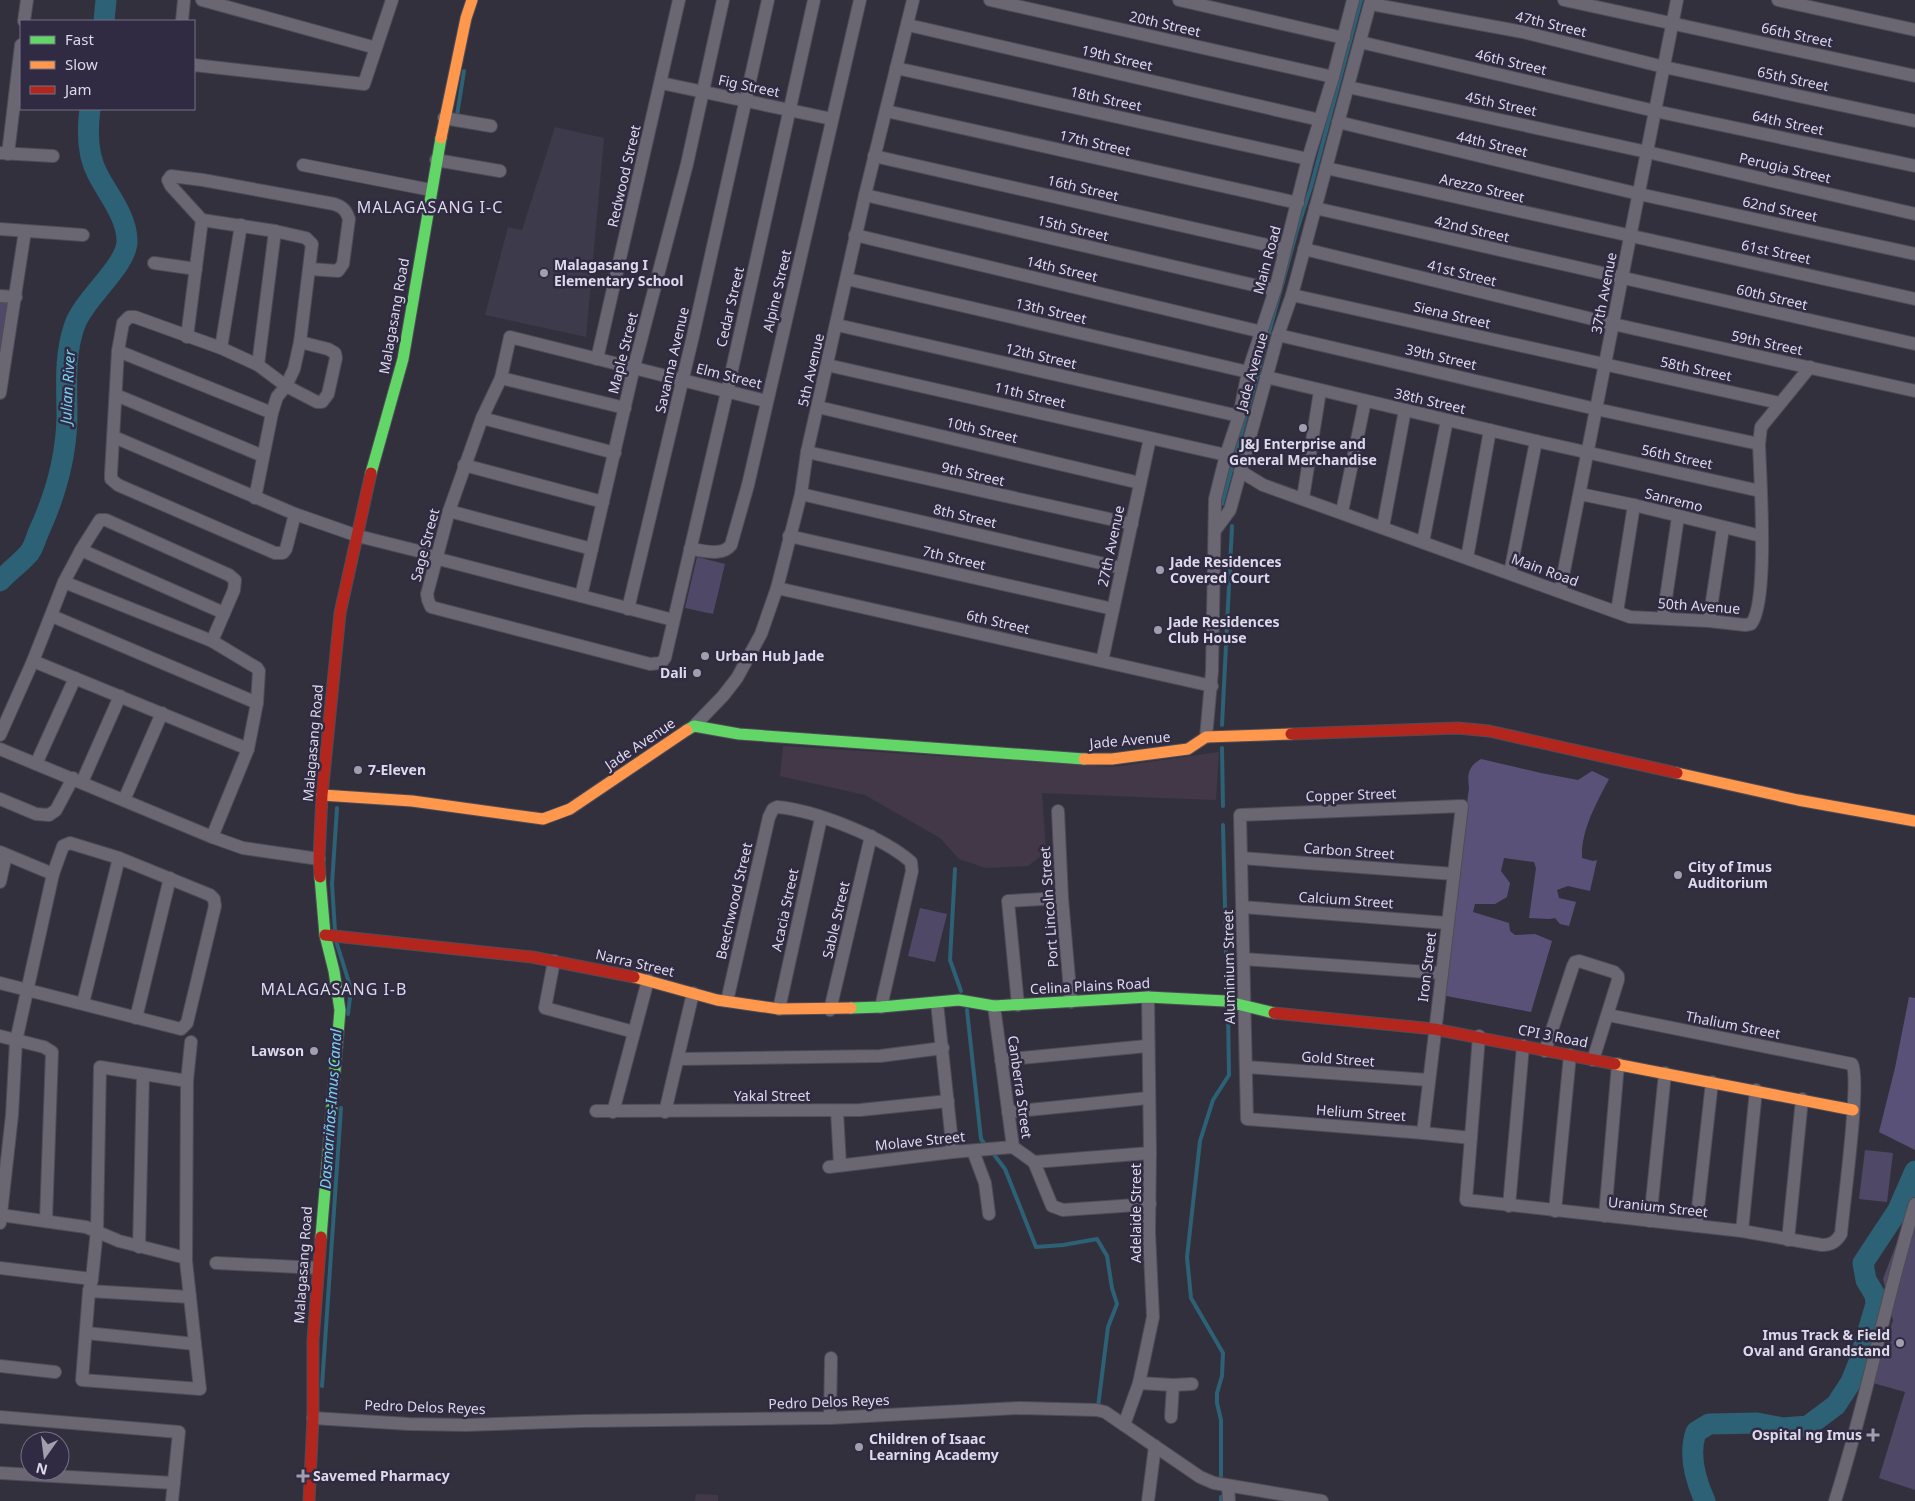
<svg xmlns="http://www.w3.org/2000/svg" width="1915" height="1501" font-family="'Noto Sans',sans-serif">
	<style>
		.industrial { fill: #433847 }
		.education { fill: #3d3a4b }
		.green { fill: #504867 }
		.forest { fill: #5a5179 }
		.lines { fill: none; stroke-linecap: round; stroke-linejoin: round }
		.stream { stroke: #2c6176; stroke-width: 4 }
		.river { stroke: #2c6176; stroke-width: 21 }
		.street-casing { stroke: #4e4c57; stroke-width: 14 }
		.fast-casing { stroke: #4e4c57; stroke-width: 13 }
		.slow-casing { stroke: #4e4c57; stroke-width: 13 }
		.jam-casing { stroke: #4e4c57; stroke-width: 13 }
		.street { stroke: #6a6773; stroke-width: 12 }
		.fast { stroke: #63d668; stroke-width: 11 }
		.slow { stroke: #ff974d; stroke-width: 11 }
		.jam { stroke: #b3261e; stroke-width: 11 }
		.poi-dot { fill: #a19ead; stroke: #302b42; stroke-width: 2 }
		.labels { text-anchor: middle; stroke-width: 5; stroke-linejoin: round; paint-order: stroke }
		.street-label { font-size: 14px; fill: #dcd9e9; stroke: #302b42 }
		.poi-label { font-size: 14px; font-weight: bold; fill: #dcd9e9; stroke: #302b42; text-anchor: start }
		.water-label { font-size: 15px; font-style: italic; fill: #77d2f6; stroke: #302b42 }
		.quarter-label { font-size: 16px; letter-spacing: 1px; fill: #dcd9e9; stroke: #302b42 }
	</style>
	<rect width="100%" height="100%" fill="#33303d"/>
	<g class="industrial">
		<path d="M783,746L1114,767L1219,752L1216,800L1042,793L1046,852L1028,866L986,868L959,859L940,838L865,795L780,776Z"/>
		<path d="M696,1494L718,1495V1501H695Z"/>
	</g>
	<path class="education" d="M555,127L604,138L586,337L485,315L508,227L522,230Z"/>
	<g class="green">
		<path d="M0,303H8L0,350Z"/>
		<path d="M697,557L725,564L713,614L685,608Z"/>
		<path d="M920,908L947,914L935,962L908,956Z"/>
		<path d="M1865,1150L1893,1153L1887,1202L1859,1199Z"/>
		<path d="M1915,1195V1490L1879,1478L1905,1392L1873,1383L1893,1320L1883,1279Z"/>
	</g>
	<g class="forest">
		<path d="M1481,759L1541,773L1578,780L1592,771L1609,779C1596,804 1581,830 1582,858L1593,861L1597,860L1590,891L1568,886L1557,890L1559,898L1576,902L1569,926L1560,924L1555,918L1550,919L1529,918L1536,868L1534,862L1504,858L1501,871L1510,883L1507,897L1495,904H1475L1473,912L1509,923L1510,931L1515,935L1535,934L1552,941L1531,1012L1441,995L1469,788C1467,773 1469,766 1481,759Z"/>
		<path d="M1909,997L1915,998V1150L1879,1132L1895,1068Z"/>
	</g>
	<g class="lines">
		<g class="stream">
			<path d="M457,115L464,71"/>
			<path d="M1222,504L1297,230L1311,187L1361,0"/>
			<path d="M1222,725L1232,526"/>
			<path d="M1222,748L1223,806"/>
			<path d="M1223,825L1227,988"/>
			<path d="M955,869L950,960L961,991"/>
			<path d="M335,931L332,884L337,808"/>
			<path d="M336,941L351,989L348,1014"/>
			<path d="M967,1010L981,1139L987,1147"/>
			<path d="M992,1152L1005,1169L1036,1247L1063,1245L1097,1239L1107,1256L1112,1288L1117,1304L1108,1327L1098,1407"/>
			<path d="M322,1386L341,1108"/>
			<path d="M1221,1476V1420L1217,1403V1393L1222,1376L1223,1353L1191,1298L1187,1257L1200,1141L1213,1100L1229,1075L1228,1008"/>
			<path d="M1221,1501V1497"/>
		</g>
		<g class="river">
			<path d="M104,21L106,0"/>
			<path d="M0,581C9,571 21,563 30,552C34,546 36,538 39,531C56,494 66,458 67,418C67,387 64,357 74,327C83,299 127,266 127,241C127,217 109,196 98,175C87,155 87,131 90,109"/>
			<path d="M1705,1501C1695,1479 1688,1455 1696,1432L1709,1424L1757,1423L1783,1428L1808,1426L1836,1405L1851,1382L1859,1362L1876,1304L1875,1295L1866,1280L1863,1263L1898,1210L1915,1171"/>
		</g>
		<g class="street-casing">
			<g id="street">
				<path d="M202,0L376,48"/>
				<path d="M990,0L1333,77"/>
				<path d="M1179,0L1344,38"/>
				<path d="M1564,0L1915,76"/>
				<path d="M1778,0L1915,30"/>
				<path d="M1371,4L1523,32L1664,67L1915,121"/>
				<path d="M24,21L27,0"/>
				<path d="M182,21L184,0"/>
				<path d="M908,25L1320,120"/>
				<path d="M1360,42L1655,111L1915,166"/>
				<path d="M194,65L364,84L392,0"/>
				<path d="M896,68L1308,159"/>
				<path d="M661,83L832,119"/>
				<path d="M1348,87L1647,152L1915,214"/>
				<path d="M886,111L1298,203"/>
				<path d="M444,118L491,126"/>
				<path d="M1338,122L1639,194L1915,254"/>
				<path d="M0,153L53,156"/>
				<path d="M8,154L21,45"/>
				<path d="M874,156L1285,249"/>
				<path d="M436,160L500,171"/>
				<path d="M303,165L431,190"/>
				<path d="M1326,168L1915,299"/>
				<path d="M865,195L1275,290"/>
				<path d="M1315,208L1915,344"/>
				<path d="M202,220L275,231L306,238L312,244L300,342L294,369L286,386L277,397L272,413L255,498"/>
				<path d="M0,229L83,235"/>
				<path d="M855,235L1262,332"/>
				<path d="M1304,249L1613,324L1915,391"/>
				<path d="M154,263L196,269"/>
				<path d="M847,279L1248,372"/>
				<path d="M1292,295L1779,403"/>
				<path d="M0,296L16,297"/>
				<path d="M837,325L1239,416"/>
				<path d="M1278,335L1596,409L1759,444"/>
				<path d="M187,337L202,220L171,186L168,180L171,176L203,180L334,204C343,207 346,210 349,219L343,264L338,271L310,269"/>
				<path d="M221,348L241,225"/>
				<path d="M118,351L272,413"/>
				<path d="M597,359L679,0"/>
				<path d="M258,365L275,231"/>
				<path d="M827,365L1226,455"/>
				<path d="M1266,377L1536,441L1760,491"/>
				<path d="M501,378L625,408"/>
				<path d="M0,393L25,231"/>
				<path d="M116,395L263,456"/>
				<path d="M766,401L510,337L501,378L482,418L449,511L427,594L428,600L431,607L650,664L661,663L665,658L727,392L814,0"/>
				<path d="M818,407L1140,483"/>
				<path d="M482,418L615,453"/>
				<path d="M114,437L295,514L358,536L418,551L435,558L673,620"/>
				<path d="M807,452L1132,524"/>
				<path d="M464,465L603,502"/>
				<path d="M1240,471L1263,485L1630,617L1709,621L1745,625L1751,624C1769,603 1760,476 1759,444L1761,427L1810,367"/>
				<path d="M801,494L1122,568"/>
				<path d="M1580,494L1634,505L1761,536"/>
				<path d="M1303,498L1320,391"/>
				<path d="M449,511L592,549"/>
				<path d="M1342,512L1365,401"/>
				<path d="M295,514L286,549L283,553H275L118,485L111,479V473L118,351L123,323L129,317H135L221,348L258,365L286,386L317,402H322L328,394L336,358L335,353L328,349L300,342"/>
				<path d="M1383,527L1405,410"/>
				<path d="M1216,529L1230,510L1278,335L1292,295L1371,0"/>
				<path d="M789,536L1113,609"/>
				<path d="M1423,542L1447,420"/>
				<path d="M690,549C703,550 722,557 731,545L748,485L860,0"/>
				<path d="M81,550L224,613"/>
				<path d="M1467,558L1490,430"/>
				<path d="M1510,573L1536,441"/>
				<path d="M64,582L212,641L257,668L259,671L257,703L248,749L212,837"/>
				<path d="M777,588L1212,686"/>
				<path d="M1560,591L1677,0"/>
				<path d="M581,596L634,367L687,164L723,0"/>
				<path d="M628,609L693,336L768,0"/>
				<path d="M1617,612L1634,505"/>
				<path d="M52,616L257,703"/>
				<path d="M1663,618L1678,517"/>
				<path d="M1709,621L1723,528"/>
				<path d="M33,661L248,749"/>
				<path d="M1102,661L1150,438"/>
				<path d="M694,726L723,696L737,678L761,634L777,588L801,494L807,452L865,195L913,0"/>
				<path d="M0,735L33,661L64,582L81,550L100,520H106L229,575L235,580L234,590L212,641"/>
				<path d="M1206,737L1212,671L1215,499L1226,455L1239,416L1248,372L1275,290L1308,159L1333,77L1353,0"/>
				<path d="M0,749L212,837L243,848L319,859"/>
				<path d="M36,764L75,678"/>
				<path d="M82,782L120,696"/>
				<path d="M0,799L36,814L49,815L56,810L73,778"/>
				<path d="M124,800L162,713"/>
				<path d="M1058,811L1062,898L1071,1002"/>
				<path d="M0,852L53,874"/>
				<path d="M1241,858L1454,874"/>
				<path d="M0,882L6,855"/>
				<path d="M1242,907L1447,923"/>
				<path d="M1244,959L1441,973"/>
				<path d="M554,961L545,1008L634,1032"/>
				<path d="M0,983L181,1029L187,1023L215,906L214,899L210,895L119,858L70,843L63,846L53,874L16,1041L12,1115L0,1223"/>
				<path d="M727,1001L769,817L773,809L777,807C814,810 883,837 911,862L912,871L881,1007"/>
				<path d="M83,1003L119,858"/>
				<path d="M937,1003L953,1152"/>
				<path d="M1018,1005L1008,901L1062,898"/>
				<path d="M994,1006L1013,1147L1034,1162L1052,1206L1063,1210L1150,1204"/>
				<path d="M779,1009L821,818"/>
				<path d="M830,1010L871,836"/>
				<path d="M136,1018L170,878"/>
				<path d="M0,1036L44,1047L52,1052L46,1220"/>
				<path d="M1479,1036L1466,1200L1742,1231L1822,1245C1831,1245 1836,1242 1841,1234C1843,1208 1861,1080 1852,1064L1608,1015"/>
				<path d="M1545,1051L1573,966L1575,962L1579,961L1614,972L1618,976V980L1593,1060"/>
				<path d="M679,1059L880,1056L943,1048"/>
				<path d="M1001,1060L1147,1046"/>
				<path d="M1246,1067L1429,1080"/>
				<path d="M187,1081L100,1067L97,1230L92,1279L89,1291L82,1380L200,1389L186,1261L187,1081L191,1042"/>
				<path d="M596,1111L860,1110L948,1101"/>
				<path d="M837,1111L840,1165"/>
				<path d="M613,1112L648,980"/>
				<path d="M665,1112L693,993"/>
				<path d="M1008,1112L1148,1098"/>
				<path d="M1423,1133L1462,806L1240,815L1247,1119L1423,1133L1471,1138"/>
				<path d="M973,1151L985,1183L989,1214"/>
				<path d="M1034,1162L1150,1153"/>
				<path d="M829,1167L953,1152L1013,1147"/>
				<path d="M1509,1206L1523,1046"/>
				<path d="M1555,1211L1570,1055"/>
				<path d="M1,1215L86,1227L119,1241L186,1258"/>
				<path d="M1605,1216L1618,1064"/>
				<path d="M1650,1221L1665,1073"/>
				<path d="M1696,1226L1712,1082"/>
				<path d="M1742,1231L1756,1090"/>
				<path d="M1788,1240L1802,1099"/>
				<path d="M139,1247L143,1075"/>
				<path d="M216,1263L318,1268"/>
				<path d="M0,1268L92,1279"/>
				<path d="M89,1291L190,1297"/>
				<path d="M86,1333L195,1344"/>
				<path d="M0,1366L55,1372"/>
				<path d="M1139,1383L1173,1385L1171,1417"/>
				<path d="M1173,1385L1192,1384"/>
				<path d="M0,1417L179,1432L172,1501"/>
				<path d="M313,1418L409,1424L466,1425L583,1421L830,1418L1020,1408L1097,1410L1105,1412L1200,1477L1214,1483L1322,1501"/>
				<path d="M830,1418L831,1358"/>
				<path d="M1124,1425L1139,1383L1153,1317L1149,1232L1150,1153L1148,997"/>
				<path d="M0,1473L174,1483"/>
				<path d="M1228,1486L1229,1501"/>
				<path d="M1148,1501L1155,1446"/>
				<path d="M1835,1501C1866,1403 1885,1302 1915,1204"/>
			</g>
		</g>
		<g class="fast-casing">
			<g id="fast">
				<path d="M371,473L403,359L441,138"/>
				<path d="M687,730L694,726L739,734L1084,759"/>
				<path d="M320,877L325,935L334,971L340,1010L321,1237"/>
				<path d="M851,1008L881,1007L959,1000L994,1006L1148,997L1225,1001L1274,1013"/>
			</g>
		</g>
		<g class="slow-casing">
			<g id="slow">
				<path d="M441,138L466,18L472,0"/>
				<path d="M1084,759H1112L1188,749L1206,737L1291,734"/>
				<path d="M1677,773L1798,800L1915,821"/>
				<path d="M322,795L412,801L543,819L570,809L687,730"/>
				<path d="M634,977L717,1000L779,1009L851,1008"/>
				<path d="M1615,1064L1853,1110"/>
			</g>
		</g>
		<g class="jam-casing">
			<g id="jam">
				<path d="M1291,734L1458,728L1489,731L1677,773"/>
				<path d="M320,877L319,859L322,795L340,613L371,473"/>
				<path d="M325,935L532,957L634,977"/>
				<path d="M1274,1013L1434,1029L1615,1064"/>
				<path d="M309,1501L313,1418V1340L321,1237"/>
			</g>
		</g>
		<use href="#street" class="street"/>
		<use href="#fast" class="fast"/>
		<use href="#slow" class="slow"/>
		<use href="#jam" class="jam"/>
	</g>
	<g class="poi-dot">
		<circle cx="544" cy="273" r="5"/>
		<circle cx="1303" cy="428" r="5"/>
		<circle cx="1160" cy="570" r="5"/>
		<circle cx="1158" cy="630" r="5"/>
		<circle cx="705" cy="656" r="5"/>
		<circle cx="697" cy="673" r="5"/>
		<circle cx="358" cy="770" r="5"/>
		<circle cx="1678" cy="875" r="5"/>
		<circle cx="314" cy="1051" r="5"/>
		<circle cx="1900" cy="1343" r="5"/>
		<path d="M1870.5 1427.5h5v5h5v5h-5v5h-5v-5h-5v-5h5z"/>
		<circle cx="859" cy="1447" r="5"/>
		<path d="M300.5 1468.5h5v5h5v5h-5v5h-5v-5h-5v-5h5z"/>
	</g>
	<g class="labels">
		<g class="street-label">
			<text transform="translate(1165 24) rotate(13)" y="5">20th Street</text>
			<text transform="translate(1551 24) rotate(13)" y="5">47th Street</text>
			<text transform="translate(1797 35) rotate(12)" y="5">66th Street</text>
			<text transform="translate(1117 58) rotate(13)" y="5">19th Street</text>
			<text transform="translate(1511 62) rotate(13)" y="5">46th Street</text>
			<text transform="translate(1793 79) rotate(12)" y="5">65th Street</text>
			<text transform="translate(749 86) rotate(12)" y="5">Fig Street</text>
			<text transform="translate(1106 99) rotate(12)" y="5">18th Street</text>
			<text transform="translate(1501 104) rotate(12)" y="5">45th Street</text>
			<text transform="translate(1788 123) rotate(12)" y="5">64th Street</text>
			<text transform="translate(1095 143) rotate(13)" y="5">17th Street</text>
			<text transform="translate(1492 144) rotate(13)" y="5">44th Street</text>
			<text transform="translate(1785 168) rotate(13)" y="5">Perugia Street</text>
			<text transform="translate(624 176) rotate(-77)" y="5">Redwood Street</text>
			<text transform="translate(1083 188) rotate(13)" y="5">16th Street</text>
			<text transform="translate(1482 188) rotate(13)" y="5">Arezzo Street</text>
			<text transform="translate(1780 209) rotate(12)" y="5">62nd Street</text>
			<text transform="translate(1073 228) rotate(13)" y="5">15th Street</text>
			<text transform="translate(1472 229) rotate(13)" y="5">42nd Street</text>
			<text transform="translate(1776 252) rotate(12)" y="5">61st Street</text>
			<text transform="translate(1267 260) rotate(-75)" y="5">Main Road</text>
			<text transform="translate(1062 269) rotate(13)" y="5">14th Street</text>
			<text transform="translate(1462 273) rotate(14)" y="5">41st Street</text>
			<text transform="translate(777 291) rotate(-77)" y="5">Alpine Street</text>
			<text transform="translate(1604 293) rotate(-79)" y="5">37th Avenue</text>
			<text transform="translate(1772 297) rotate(13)" y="5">60th Street</text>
			<text transform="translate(730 307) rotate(-77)" y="5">Cedar Street</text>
			<text transform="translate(1051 311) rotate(13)" y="5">13th Street</text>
			<text transform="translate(1452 315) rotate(13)" y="5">Siena Street</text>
			<text transform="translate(394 316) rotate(-80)" y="5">Malagasang Road</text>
			<text transform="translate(1767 343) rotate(12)" y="5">59th Street</text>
			<text transform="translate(623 353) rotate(-76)" y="5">Maple Street</text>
			<text transform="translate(1041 356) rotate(13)" y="5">12th Street</text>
			<text transform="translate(1441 357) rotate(13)" y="5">39th Street</text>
			<text transform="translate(672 360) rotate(-77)" y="5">Savanna Avenue</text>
			<text transform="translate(1696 369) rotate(12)" y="5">58th Street</text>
			<text transform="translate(811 370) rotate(-77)" y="5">5th Avenue</text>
			<text transform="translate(1252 372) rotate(-74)" y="5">Jade Avenue</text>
			<text transform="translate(729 376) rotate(14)" y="5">Elm Street</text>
			<text transform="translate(1030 395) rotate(13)" y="5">11th Street</text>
			<text transform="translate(1430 401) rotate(13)" y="5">38th Street</text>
			<text transform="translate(982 430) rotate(13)" y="5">10th Street</text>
			<text transform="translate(1677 457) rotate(12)" y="5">56th Street</text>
			<text transform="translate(973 474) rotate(13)" y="5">9th Street</text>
			<text transform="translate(1674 500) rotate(14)" y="5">Sanremo</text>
			<text transform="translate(965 516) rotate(13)" y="5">8th Street</text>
			<text transform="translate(425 545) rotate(-75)" y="5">Sage Street</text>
			<text transform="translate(1111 546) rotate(-78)" y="5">27th Avenue</text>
			<text transform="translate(954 558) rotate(13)" y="5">7th Street</text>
			<text transform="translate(1545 570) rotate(20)" y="5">Main Road</text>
			<text transform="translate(1699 606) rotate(4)" y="5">50th Avenue</text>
			<text transform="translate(998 622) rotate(13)" y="5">6th Street</text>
			<text transform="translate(1130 740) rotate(-5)" y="5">Jade Avenue</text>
			<text transform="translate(313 743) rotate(-85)" y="5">Malagasang Road</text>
			<text transform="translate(640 744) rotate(-34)" y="5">Jade Avenue</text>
			<text transform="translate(1351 795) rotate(-2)" y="5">Copper Street</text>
			<text transform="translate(1349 851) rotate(4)" y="5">Carbon Street</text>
			<text transform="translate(1346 900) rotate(4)" y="5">Calcium Street</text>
			<text transform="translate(734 901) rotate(-77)" y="5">Beechwood Street</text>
			<text transform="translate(1049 907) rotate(-94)" y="5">Port Lincoln Street</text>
			<text transform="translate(785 910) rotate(-78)" y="5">Acacia Street</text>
			<text transform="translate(836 920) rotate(-77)" y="5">Sable Street</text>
			<text transform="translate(635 963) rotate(13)" y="5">Narra Street</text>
			<text transform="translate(1229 967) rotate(-91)" y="5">Aluminium Street</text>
			<text transform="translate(1427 967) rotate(-83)" y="5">Iron Street</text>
			<text transform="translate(1090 986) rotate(-3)" y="5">Celina Plains Road</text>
			<text transform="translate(1733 1025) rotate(11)" y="5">Thalium Street</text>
			<text transform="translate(1553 1036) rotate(11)" y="5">CPI 3 Road</text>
			<text transform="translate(1338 1059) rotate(4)" y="5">Gold Street</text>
			<text transform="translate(1020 1087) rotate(82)" y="5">Canberra Street</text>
			<text x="772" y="1101">Yakal Street</text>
			<text transform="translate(1361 1113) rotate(4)" y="5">Helium Street</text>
			<text transform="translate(920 1141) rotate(-6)" y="5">Molave Street</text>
			<text transform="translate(1658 1207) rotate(6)" y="5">Uranium Street</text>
			<text transform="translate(1136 1213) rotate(-90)" y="5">Adelaide Street</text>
			<text transform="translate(303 1265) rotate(-86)" y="5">Malagasang Road</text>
			<text transform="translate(829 1402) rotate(-2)" y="5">Pedro Delos Reyes</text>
			<text transform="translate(425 1407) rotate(2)" y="5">Pedro Delos Reyes</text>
		</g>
		<g class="poi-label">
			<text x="554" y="270">Malagasang I<tspan x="554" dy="16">Elementary School</tspan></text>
			<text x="1303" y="449" text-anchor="middle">J&amp;J Enterprise and<tspan x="1303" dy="16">General Merchandise</tspan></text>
			<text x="1170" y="567">Jade Residences<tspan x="1170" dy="16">Covered Court</tspan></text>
			<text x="1168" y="627">Jade Residences<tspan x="1168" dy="16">Club House</tspan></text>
			<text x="715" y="661">Urban Hub Jade</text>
			<text x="687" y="678" text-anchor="end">Dali</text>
			<text x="368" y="775">7-Eleven</text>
			<text x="1688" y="872">City of Imus<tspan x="1688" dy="16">Auditorium</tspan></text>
			<text x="304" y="1056" text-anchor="end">Lawson</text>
			<text x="1890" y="1340" text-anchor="end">Imus Track &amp; Field<tspan x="1890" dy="16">Oval and Grandstand</tspan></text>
			<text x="1862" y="1440" text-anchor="end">Ospital ng Imus</text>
			<text x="869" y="1444">Children of Isaac<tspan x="869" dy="16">Learning Academy</tspan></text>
			<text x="313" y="1481">Savemed Pharmacy</text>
		</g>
		<g class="water-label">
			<text transform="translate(68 387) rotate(-87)" y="5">Julian River</text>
			<text transform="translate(331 1109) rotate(-86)" y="5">Dasmariñas-Imus Canal</text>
		</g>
		<g class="quarter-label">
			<text x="430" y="213">MALAGASANG I-C</text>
			<text x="334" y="995">MALAGASANG I-B</text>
		</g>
	</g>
	<rect x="20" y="20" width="175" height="90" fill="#302b42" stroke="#757185"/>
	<rect x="30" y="36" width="25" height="8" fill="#63d668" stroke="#757185"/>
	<text x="65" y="45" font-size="15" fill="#dcd9e9">Fast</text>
	<rect x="30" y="61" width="25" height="8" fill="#ff974d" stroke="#757185"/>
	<text x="65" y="70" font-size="15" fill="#dcd9e9">Slow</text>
	<rect x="30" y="86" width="25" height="8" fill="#b3261e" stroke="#757185"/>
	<text x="65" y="95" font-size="15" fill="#dcd9e9">Jam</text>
	<g transform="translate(45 1456) rotate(194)"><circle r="24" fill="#302b42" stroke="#757185"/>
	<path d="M0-4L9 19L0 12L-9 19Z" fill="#a19ead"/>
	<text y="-8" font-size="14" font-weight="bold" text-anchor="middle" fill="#dcd9e9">N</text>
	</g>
</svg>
